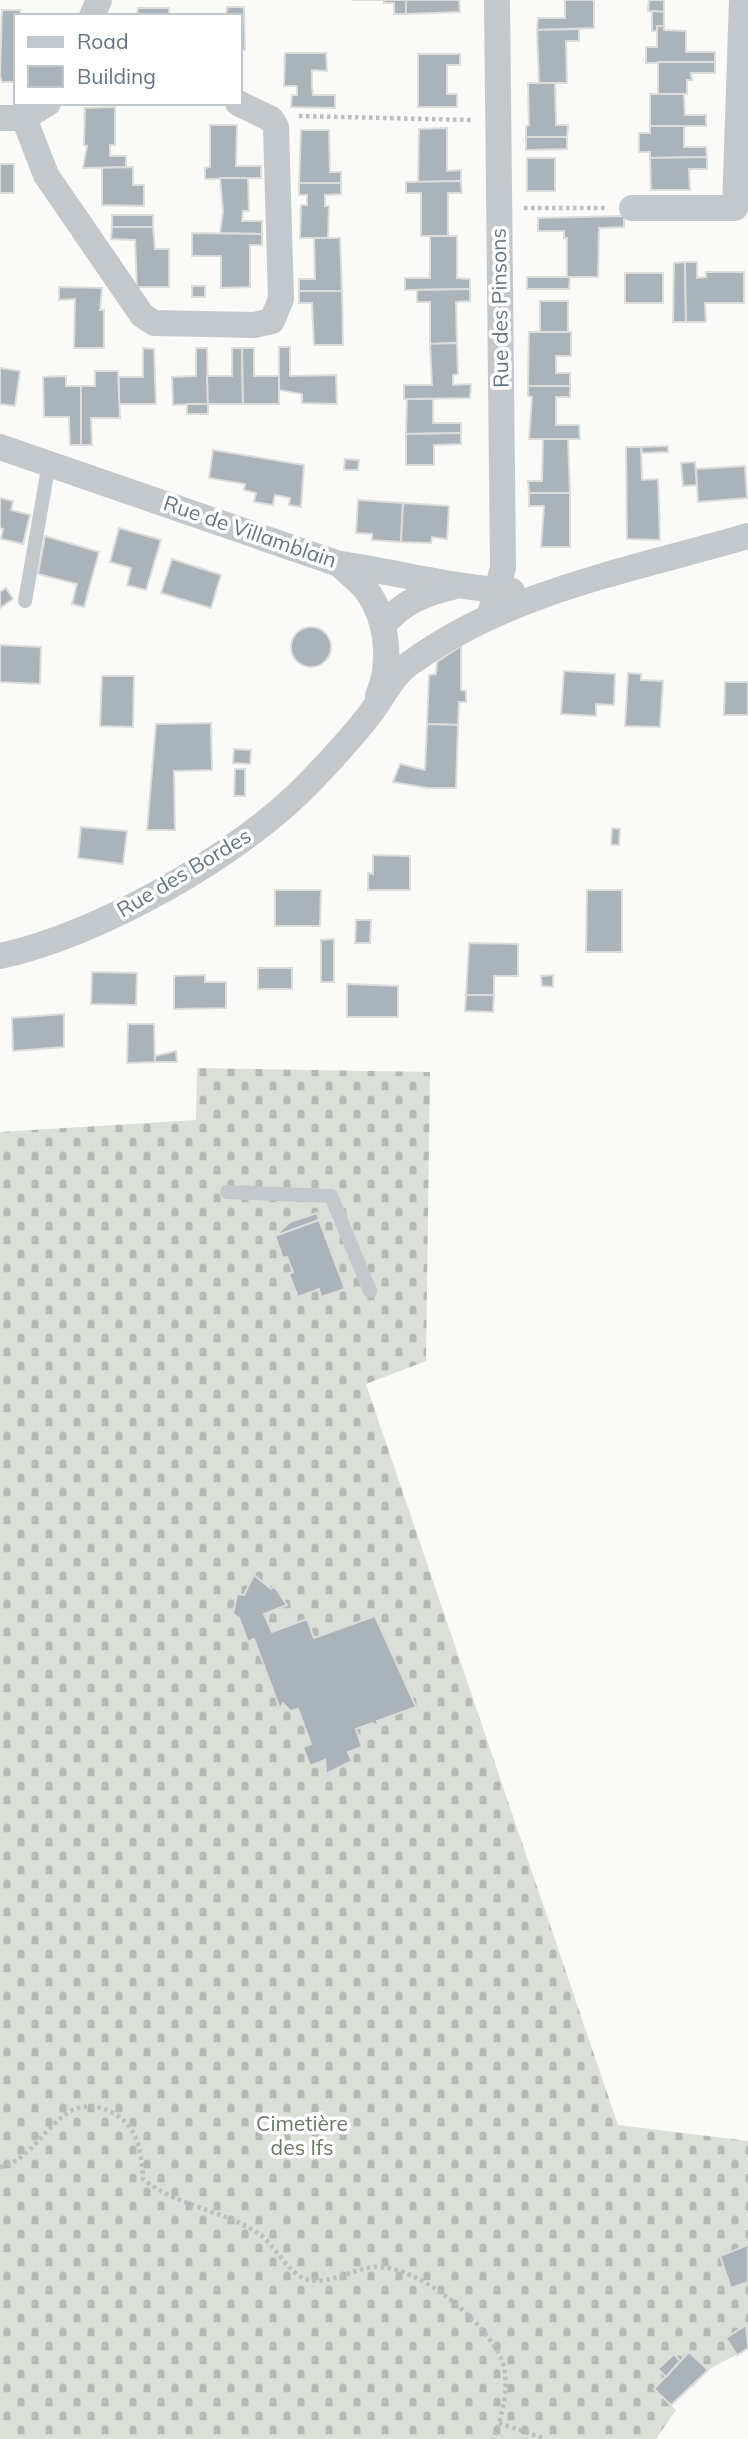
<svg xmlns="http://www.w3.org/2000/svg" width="748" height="2439" font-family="Mulish,sans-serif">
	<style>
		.cemetery { fill: url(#cemetery-stones) }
		.building { fill: #aab3b9; stroke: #dcdcda; stroke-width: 2 }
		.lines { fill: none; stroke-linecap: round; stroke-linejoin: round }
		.path { stroke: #bbbfc2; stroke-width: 4.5; stroke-dasharray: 3.5 3.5; stroke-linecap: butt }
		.lane { stroke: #c3c8cc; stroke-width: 14 }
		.street { stroke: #c3c8cc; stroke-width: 26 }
		.labels { text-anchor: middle; stroke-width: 7; stroke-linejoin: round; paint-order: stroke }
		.street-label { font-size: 21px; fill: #657683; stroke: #fff }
		.park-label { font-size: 21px; fill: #687a64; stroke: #fff }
	</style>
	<defs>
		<pattern id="cemetery-stones" width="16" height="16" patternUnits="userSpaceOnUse" patternTransform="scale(1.75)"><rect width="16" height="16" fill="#dadfd7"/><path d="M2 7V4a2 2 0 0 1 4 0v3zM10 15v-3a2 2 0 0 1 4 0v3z" fill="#b4b9b4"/></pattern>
	</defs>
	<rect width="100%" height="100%" fill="#fafaf8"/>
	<path class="cemetery" d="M197,1068L430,1072L426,1361L366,1384L618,2125L748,2141V2348L708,2370L692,2388L689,2386L671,2405L676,2410L656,2439H0V1132L196,1120Z"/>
	<g class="building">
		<path d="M352,0H406V14H394V3H384V0Z"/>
		<path d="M406,0H459L460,12L406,14Z"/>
		<path d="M565,0H594V28L537,30L538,18H565Z"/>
		<path d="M649,0H664V12L648,11Z"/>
		<path d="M227,7H244L245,50H240V16H226Z"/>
		<path d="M138,8H169V16H137Z"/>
		<path d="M2,10H20V16H16V82H2L0,76Z"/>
		<path d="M652,11L664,12V26H657V31H652Z"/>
		<path d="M657,26H664V30L686,31V52H715V62L646,63V47H657Z"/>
		<path d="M579,29V41H566L567,83H539L537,30Z"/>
		<path d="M285,53H326L327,71L312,70V86L313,95H335V108L291,107L292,95H297V86H284Z"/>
		<path d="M418,54H460V65H447V94H457V107H418Z"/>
		<path d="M658,62H715V73H691L692,80H687V94H658Z"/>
		<path d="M528,83H555L556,125H568L567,137H526V126L529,125Z"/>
		<path d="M650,94H684L685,115H706V126H650Z"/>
		<path d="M115,107V145H110V156H126V167L83,168L87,146L84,145L85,108Z"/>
		<path d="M210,125H237L236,166H261V178L205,179V168L210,167Z"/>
		<path d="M650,126H684V147H706L707,157L650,158V152H639V133H650Z"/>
		<path d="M447,128V171L461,170V181L418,182L419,129Z"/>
		<path d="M301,130H329L330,172H341V183H299Z"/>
		<path d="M526,137H567V149L526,150Z"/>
		<path d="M707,157V169H689L690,190H651L650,158Z"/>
		<rect x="527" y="158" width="28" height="33"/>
		<rect x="0" y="164" width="14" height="29"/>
		<path d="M133,167V185H144V206L102,205V168Z"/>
		<path d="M220,178H248L249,211H243L242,221H262V234L220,233L223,211Z"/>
		<path d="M461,181L462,193H448V236H421V193H406V182Z"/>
		<path d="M299,183H341V194L325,195V206H329L328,238H300L301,205H307V195H299Z"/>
		<rect x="112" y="215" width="41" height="12"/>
		<path d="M624,216V227L599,228L598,277H567V238H564V231H538V218Z"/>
		<path d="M112,227H153L155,249H169V287H137L135,240L111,239Z"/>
		<path d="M192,233L262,234V245H250V287L221,288V256H192Z"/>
		<path d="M430,236H457V278L470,279V289L405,290V278H430Z"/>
		<path d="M314,238H340L342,291H299V279H315Z"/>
		<path d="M685,262L686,322H673L674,263Z"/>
		<path d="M685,262H697V278L706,277V272H744V303H705L706,322H686Z"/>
		<rect x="625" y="273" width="38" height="30"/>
		<path d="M527,277H570L569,289H527Z"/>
		<rect x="192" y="286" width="13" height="11"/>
		<path d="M59,287L102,288L100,310H104V348H74L75,299L59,300Z"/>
		<path d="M470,289V301L456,302L457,343L430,344V302H417V290Z"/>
		<path d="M299,291H342L343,345H314L312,303H299Z"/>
		<rect x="540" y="301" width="28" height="31"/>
		<path d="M529,332H571V356H556V373H570V386H528Z"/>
		<path d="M457,343L458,374L453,375V385L471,384L470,398L404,399V385H432L430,344Z"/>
		<path d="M279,347H290V376L336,375L337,404L302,403V394L279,390Z"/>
		<path d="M143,348L154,349L156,404H119V377H143Z"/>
		<path d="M196,348H207L208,404L173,405L172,377L196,376Z"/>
		<path d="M232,348H242L243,404H208L207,376H232Z"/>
		<path d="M242,348H254V376H279V404H243Z"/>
		<path d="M0,368L20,371L15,406L0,404Z"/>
		<path d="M95,371H118L120,418H91L92,445H81V386H95Z"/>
		<path d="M66,376V386H81V445H70L69,417H44L43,377Z"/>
		<path d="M528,386H570V397H556V425H579L580,439H529L532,397L528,396Z"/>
		<path d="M407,399H433V423H461V433L406,434Z"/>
		<rect x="187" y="404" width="21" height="10"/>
		<path d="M461,433V444L434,445V465H406V434Z"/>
		<path d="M543,439H568L570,493H529L528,481H542Z"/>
		<path d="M668,446V452L642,453L641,447Z"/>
		<path d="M626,447H641L642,480L658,479L660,540L627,539Z"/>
		<path d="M213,450L304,465L301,507L289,505L290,498L275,495L273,505L254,502L256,493L244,490L245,484L209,478Z"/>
		<path d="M345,459L359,460L358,470H344Z"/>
		<path d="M695,462L697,485L683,486L681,463Z"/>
		<path d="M745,466L747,498L698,502L696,469Z"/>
		<path d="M529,493H570V547H541L544,506H529Z"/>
		<path d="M0,498L13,501L11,510L30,515L23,544L1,539L3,529L0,528Z"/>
		<path d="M358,500L403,503L401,542L372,540V534L356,533Z"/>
		<path d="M403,503L449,506L447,539L432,537L431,543L401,542Z"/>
		<path d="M119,528L161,540L146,590L127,585L131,568L110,562Z"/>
		<path d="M45,536L99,552L84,607L72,604L77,584L38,574Z"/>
		<path d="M172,559L221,575L211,608L161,593Z"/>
		<path d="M6,588L13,599L0,608V592Z"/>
		<circle cx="311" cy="647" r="20"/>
		<path d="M0,645L41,647L40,684L0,682Z"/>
		<path d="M461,646V690L466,691V702H459L458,725L427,724L429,675L436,674L437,662Z"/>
		<path d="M564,671L615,674L614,705L596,704V716L561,714Z"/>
		<path d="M628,673L641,674V680L663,681L660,727L625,726Z"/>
		<path d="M102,676H134L133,727L100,726Z"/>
		<path d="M725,682H748V715H724Z"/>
		<path d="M211,723L212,770L174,771L175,830H147L156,724Z"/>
		<path d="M427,724L458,725L456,788H428L393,782L400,764L425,770Z"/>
		<path d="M234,749L251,750L250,764L233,763Z"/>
		<path d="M235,769H245V796H234Z"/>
		<path d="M81,827L127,831L123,864L78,858Z"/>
		<path d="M612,828L620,829L619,845H611Z"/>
		<path d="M373,855L410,856V890H368V873L373,874Z"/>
		<path d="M275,890H321L320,926H275Z"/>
		<path d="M587,890H622V952H586Z"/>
		<path d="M356,920H371L370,943H355Z"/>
		<path d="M334,939V982H321V940Z"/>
		<path d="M469,943L518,944V976H494V995H466Z"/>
		<rect x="258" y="968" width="34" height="21"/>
		<path d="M92,972L137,973L136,1005L91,1004Z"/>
		<path d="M205,975V982H226V1008L174,1009V976Z"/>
		<path d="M553,975V987L542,986L541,976Z"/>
		<path d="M347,984L398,986V1017H347Z"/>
		<path d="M466,995H494L493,1012L465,1011Z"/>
		<path d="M64,1014V1047L13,1051L12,1018Z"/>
		<path d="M128,1024H154L155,1062L127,1063Z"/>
		<path d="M176,1051L177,1062H155V1056Z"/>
		<path d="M317,1213L319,1220L275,1236L290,1222Z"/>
		<path d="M319,1220L345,1289L321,1297L319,1289L298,1297L289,1274L293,1272L287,1257L283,1258L275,1236Z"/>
		<path d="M254,1575L271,1589L274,1586L287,1605L264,1614L272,1632L307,1619L314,1638L375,1616L416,1707L377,1721L379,1726L372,1723L356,1729L362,1747L348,1752L352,1761L326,1774L325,1760L310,1766L303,1747L311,1744L298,1709L290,1711L283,1703L280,1709L254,1639L248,1642L239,1618L233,1614L237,1594L244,1595Z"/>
		<path d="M748,2245V2282L731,2288L720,2256Z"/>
		<path d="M746,2325L748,2348L737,2355L726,2338Z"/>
		<path d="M689,2352L708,2370L671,2405L654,2389Z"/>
		<path d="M674,2354L680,2361L666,2377L658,2369Z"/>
	</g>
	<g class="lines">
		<g class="path">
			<path d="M299,116L472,120"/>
			<path d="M524,208H606"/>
			<path d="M0,2167C45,2157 58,2084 113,2113C138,2126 142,2154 143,2179C177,2207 226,2210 262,2236C276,2248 286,2269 303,2278C324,2288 353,2268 375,2267C418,2265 487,2322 502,2361C511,2386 502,2416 493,2439"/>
			<path d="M499,2423L545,2439"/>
		</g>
		<g class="lane">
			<path d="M25,601L49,463"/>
			<path d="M227,1192L331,1196L370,1291"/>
		</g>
		<g class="street">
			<path d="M92,16L99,0"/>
			<path d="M0,118H24L48,103"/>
			<path d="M24,118L46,175L142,315L154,323L254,325L272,321L281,299L276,127L271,119L238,103"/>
			<path d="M632,208H735L742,0"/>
			<path d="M0,447L339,564C397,572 453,588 512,591"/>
			<path d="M339,564C348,573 360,581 367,591C388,620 392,664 378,696"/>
			<path d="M490,614L503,568L497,0"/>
			<path d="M383,625C404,602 422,594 452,587"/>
			<path d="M0,956C99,935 240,855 310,782C331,760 352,738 370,714C382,699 392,676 409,664C508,591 632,570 748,536"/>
		</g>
	</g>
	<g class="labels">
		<g class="street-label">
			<text transform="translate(500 308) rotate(-91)" y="7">Rue des Pinsons</text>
			<text transform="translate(250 532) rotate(19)" y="7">Rue de Villamblain</text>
			<text transform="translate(184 873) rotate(-31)" y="7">Rue des Bordes</text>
		</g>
		<g class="park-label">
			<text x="302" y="2131">Cimetière<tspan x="302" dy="24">des Ifs</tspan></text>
		</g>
	</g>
	<rect x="14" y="14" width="228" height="91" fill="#ffffff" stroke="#c1c8cd" stroke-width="2"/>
	<rect x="28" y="37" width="35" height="10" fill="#c3c8cc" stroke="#c1c8cd" stroke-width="2"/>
	<text x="77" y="49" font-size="21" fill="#657683">Road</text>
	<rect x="28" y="66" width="35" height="21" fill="#aab3b9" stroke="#c1c8cd" stroke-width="2"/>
	<text x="77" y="84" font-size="21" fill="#657683">Building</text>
</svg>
